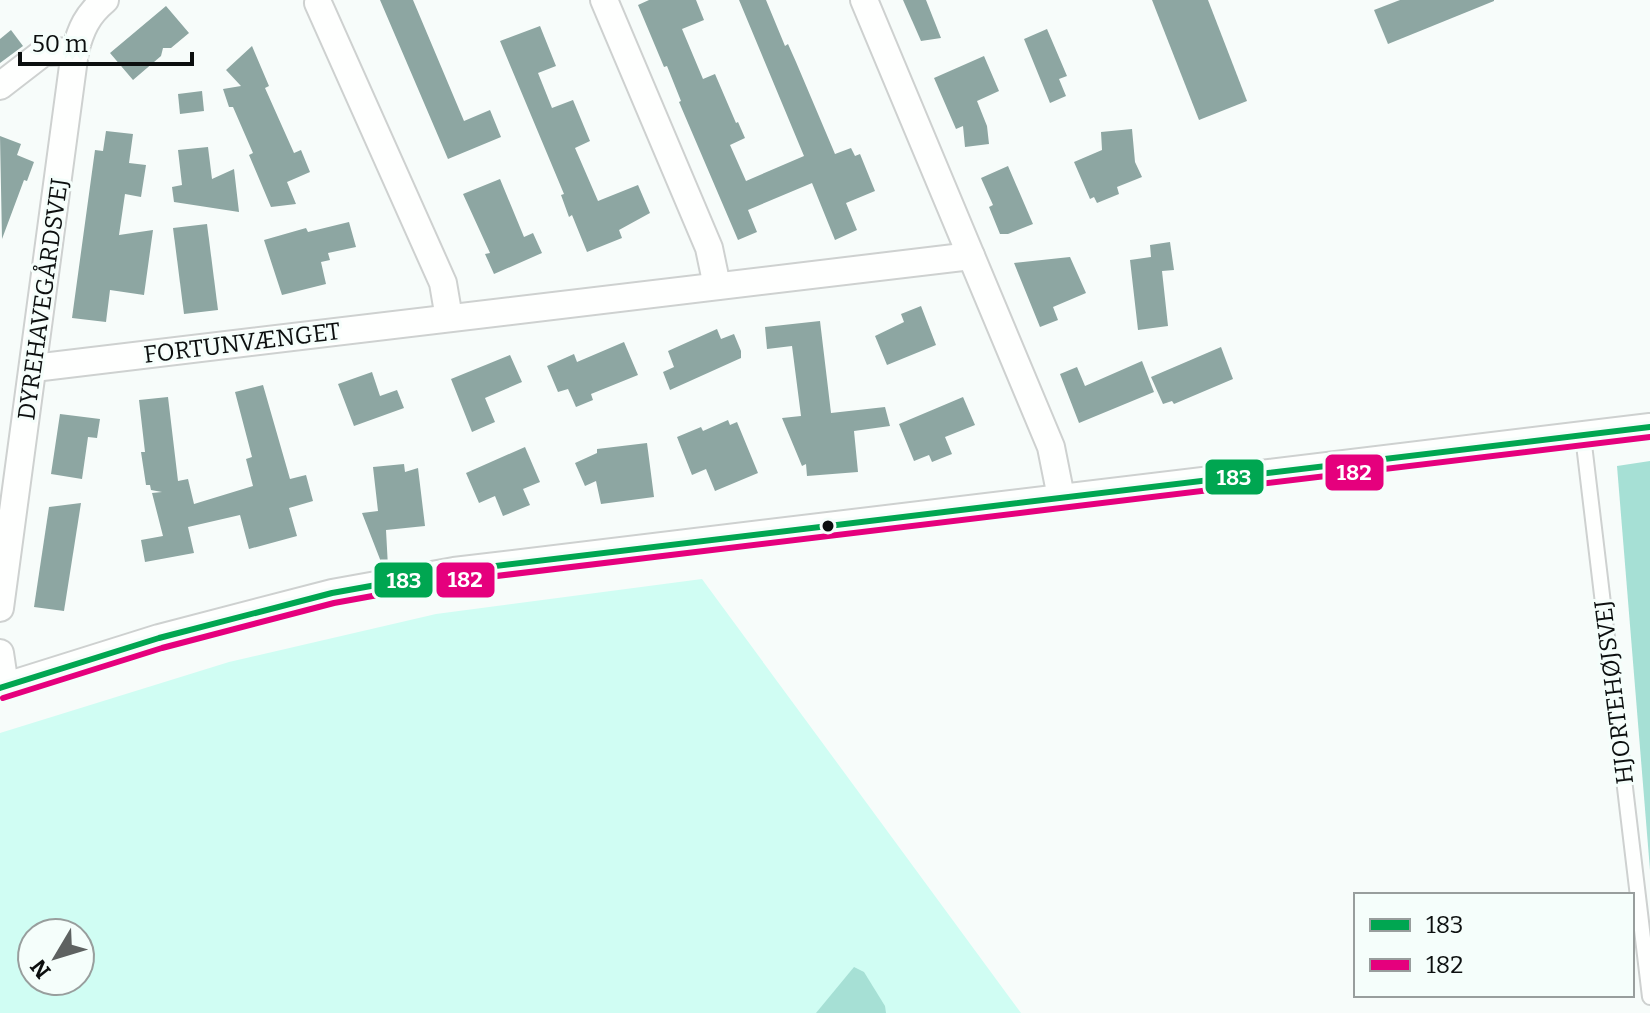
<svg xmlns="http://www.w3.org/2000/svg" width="1650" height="1013" font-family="Bitter,serif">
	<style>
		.green { fill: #d0fdf3; fill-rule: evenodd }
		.forest { fill: #a6e0d5 }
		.building { fill: #8da6a2 }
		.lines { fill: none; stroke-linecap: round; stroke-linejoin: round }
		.service-casing { stroke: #ced1d0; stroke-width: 18 }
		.minor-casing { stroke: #ced1d0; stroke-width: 30 }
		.service { stroke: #fefffe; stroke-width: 14 }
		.minor { stroke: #fefffe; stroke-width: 26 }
		.bus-1-casing { stroke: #f5fefb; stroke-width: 12 }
		.bus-2-casing { stroke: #f5fefb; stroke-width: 12 }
		.bus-1 { stroke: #00a651; stroke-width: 6 }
		.bus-2 { stroke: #e5007d; stroke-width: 6 }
		.bus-dot { fill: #0c0f0f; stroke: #f5fefb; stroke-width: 3 }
		.labels { text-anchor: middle; stroke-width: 6; stroke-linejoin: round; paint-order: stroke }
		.street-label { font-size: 24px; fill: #0c0f0f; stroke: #f5fefb }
		.line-badge { stroke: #f5fefb; stroke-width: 3 }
		.badge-label { font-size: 22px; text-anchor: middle; font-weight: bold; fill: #fff }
	</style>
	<rect width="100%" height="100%" fill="#f7fcfa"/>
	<path class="green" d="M702,579L1021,1013H0V733L229,662L436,614ZM32,933H80V981H32Z"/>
	<g class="forest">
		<path d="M1650,461V870L1617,466Z"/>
		<path d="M854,967L864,972L885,1006L886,1013H816Z"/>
	</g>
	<g class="building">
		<path d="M380,0H413L464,121L490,110L501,137L448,159Z"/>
		<path d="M649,0H696L704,20L682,29L703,79L715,74L736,123L738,122L745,138L730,145L746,181L804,156L739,0H766L785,46L788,44L796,62L835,154L851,148L855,156L860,154L875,191L846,203L857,230L835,240L812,183L748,210L757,232L738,240L679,102L681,101L667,66L664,67L638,5Z"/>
		<path d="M903,0H926L941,38L921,41Z"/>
		<path d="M1152,0H1208L1247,101L1199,120Z"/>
		<path d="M1400,0H1494V1L1388,44L1374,10Z"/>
		<path d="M166,6L189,33L171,48H163L161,56L133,80L110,53Z"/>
		<path d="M540,26L556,66L538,73L552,108L573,100L590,141L575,148L598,201L638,185L650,213L619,230L622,238L587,252L572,215L569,217L561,195L564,194L500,41Z"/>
		<path d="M1047,29L1067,76L1059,79L1066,96L1050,103L1024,39Z"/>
		<path d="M11,30L23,46L0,63V39Z"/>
		<path d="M252,46L269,86L265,88L294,153L301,150L310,172L287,182L296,204L271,207L249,155L253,153L233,107H229L223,89L241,86L226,70Z"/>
		<path d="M984,56L999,91L977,101L987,126L989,144L965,147L963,126L956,129L934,78Z"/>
		<path d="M202,91L204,111L180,114L178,94Z"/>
		<path d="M1132,129L1135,162L1142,177L1117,187L1119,194L1097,203L1094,197L1090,199L1074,162L1102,150L1101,132Z"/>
		<path d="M106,131L133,134L129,163L146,165L141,197L125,194L119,235L153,230L144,295L110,290L106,322L72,318L95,150L103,151Z"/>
		<path d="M0,136L21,144L17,155L34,162L27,181L24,180L2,239Z"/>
		<path d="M208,147L212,179L234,169L239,212L174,202L172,187L182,185L178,150Z"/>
		<path d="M1008,166L1033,224L1008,234H1000L989,207L993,205L981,178Z"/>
		<path d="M500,179L524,237L533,233L542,253L494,274L485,254L490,253L463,194Z"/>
		<path d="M349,222L356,247L328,253L330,260L321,262L326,284L282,295L264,240L306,228L308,232Z"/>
		<path d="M207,224L218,310L184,314L173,228Z"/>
		<path d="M1170,242L1174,270L1162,271L1168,326L1138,330L1130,260L1151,257L1150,245Z"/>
		<path d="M1070,257L1086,293L1053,307L1058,320L1040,327L1014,263Z"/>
		<path d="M921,306L936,345L887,365L875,336L904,322L901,314Z"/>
		<path d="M820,321L831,413L885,407L890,426L854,431L858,472L807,476L806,464L802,466L782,418L801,416L792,346L767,349L765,327Z"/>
		<path d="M717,329L721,339L734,334L741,351V358L670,390L663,372L674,367L668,351Z"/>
		<path d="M624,342L638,375L591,394L593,400L576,407L568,389L558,392L547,366L574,354L577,362Z"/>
		<path d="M1221,347L1233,379L1174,404L1172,401L1163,404L1151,377Z"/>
		<path d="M510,355L522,382L485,398L495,422L472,432L451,379Z"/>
		<path d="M1142,361L1154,392L1079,423L1060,374L1077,367L1085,386Z"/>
		<path d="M372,372L380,396L397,390L404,408L354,426L338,384Z"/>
		<path d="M263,385L290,479L306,475L313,501L289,508L297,536L249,549L240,515L188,527L194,553L145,562L141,540L163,536L152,493L162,492L151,490L150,485H146L141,452H145L139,400L168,397L178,481L188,479L194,504L253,486L246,459L252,457L235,392Z"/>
		<path d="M963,397L975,425L945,437L952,454L932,462L929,455L914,461L899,424Z"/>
		<path d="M60,414L100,419L97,438L88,437L82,479L51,474Z"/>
		<path d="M728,420L730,425L737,422L758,473L715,491L706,469L692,475L677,437L701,427L703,431Z"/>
		<path d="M647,443L654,497L601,504L596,481L585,486L575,463L597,453V449Z"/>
		<path d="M525,447L540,482L523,489L530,505L503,516L495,496L479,503L466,473Z"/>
		<path d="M404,464L405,472L418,468L425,526L386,530L388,567H383L362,513L378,511L373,467Z"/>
		<path d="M81,503L64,611L34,607L49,507Z"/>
	</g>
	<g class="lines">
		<g class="service-casing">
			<path id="service" d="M1583,436L1650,997"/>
		</g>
		<g class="minor-casing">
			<g id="minor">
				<path d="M604,0L709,248L717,286"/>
				<path d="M864,0L1051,447L1061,497"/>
				<path d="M318,3L443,283L449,318"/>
				<path d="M0,86L44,52L75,51"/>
				<path d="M34,368L971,256"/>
				<path d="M0,608L75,51C81,29 87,15 105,0"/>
				<path d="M0,653L5,686"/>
				<path d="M0,688L159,638L332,593L454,571L1650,427"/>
			</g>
		</g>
		<use href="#service" class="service"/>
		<use href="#minor" class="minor"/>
		<g class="bus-1-casing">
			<path id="bus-1" d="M0,688L159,638L332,593L454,571L1650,427"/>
		</g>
		<g class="bus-2-casing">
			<path id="bus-2" d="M3,698L162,648L334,603L455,581L1650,437"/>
		</g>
		<use href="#bus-1" class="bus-1"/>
		<use href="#bus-2" class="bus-2"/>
	</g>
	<circle class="bus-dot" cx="828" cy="526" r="7"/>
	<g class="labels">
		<g class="street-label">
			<text transform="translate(43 299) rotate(-82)" y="8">DYREHAVEGÅRDSVEJ</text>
			<text transform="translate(242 343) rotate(-7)" y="8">FORTUNVÆNGET</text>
			<text transform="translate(1614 692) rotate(-97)" y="8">HJORTEHØJSVEJ</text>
		</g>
	</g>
	<g class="line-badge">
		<rect x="1324" y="453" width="61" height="39" rx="8" fill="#e5007d"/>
		<rect x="1204" y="458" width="61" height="38" rx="8" fill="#00a651"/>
		<rect x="435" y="561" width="61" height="38" rx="8" fill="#e5007d"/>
		<rect x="373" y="561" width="61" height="38" rx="8" fill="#00a651"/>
	</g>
	<g class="badge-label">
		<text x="1354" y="480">182</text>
		<text x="1234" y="485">183</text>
		<text x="465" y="587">182</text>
		<text x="404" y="588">183</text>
	</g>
	<rect x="1354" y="893" width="280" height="104" fill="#f5fefb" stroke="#989e9d" stroke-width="2"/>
	<rect x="1370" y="919" width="40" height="12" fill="#00a651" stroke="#989e9d" stroke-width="2"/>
	<text x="1426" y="933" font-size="24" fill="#0c0f0f">183</text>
	<rect x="1370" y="959" width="40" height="12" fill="#e5007d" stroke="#989e9d" stroke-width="2"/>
	<text x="1426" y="973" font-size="24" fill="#0c0f0f">182</text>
	<g transform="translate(56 957) rotate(232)"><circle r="38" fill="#f5fefb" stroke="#989e9d" stroke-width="2"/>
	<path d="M0-6L14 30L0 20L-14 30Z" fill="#5e6261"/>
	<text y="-12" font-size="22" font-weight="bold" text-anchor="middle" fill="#0c0f0f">N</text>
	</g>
	<path d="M20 52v12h172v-12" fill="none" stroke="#0c0f0f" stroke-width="4"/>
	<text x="32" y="52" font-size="24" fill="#0c0f0f" stroke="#f5fefb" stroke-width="6" paint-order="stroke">50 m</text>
</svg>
